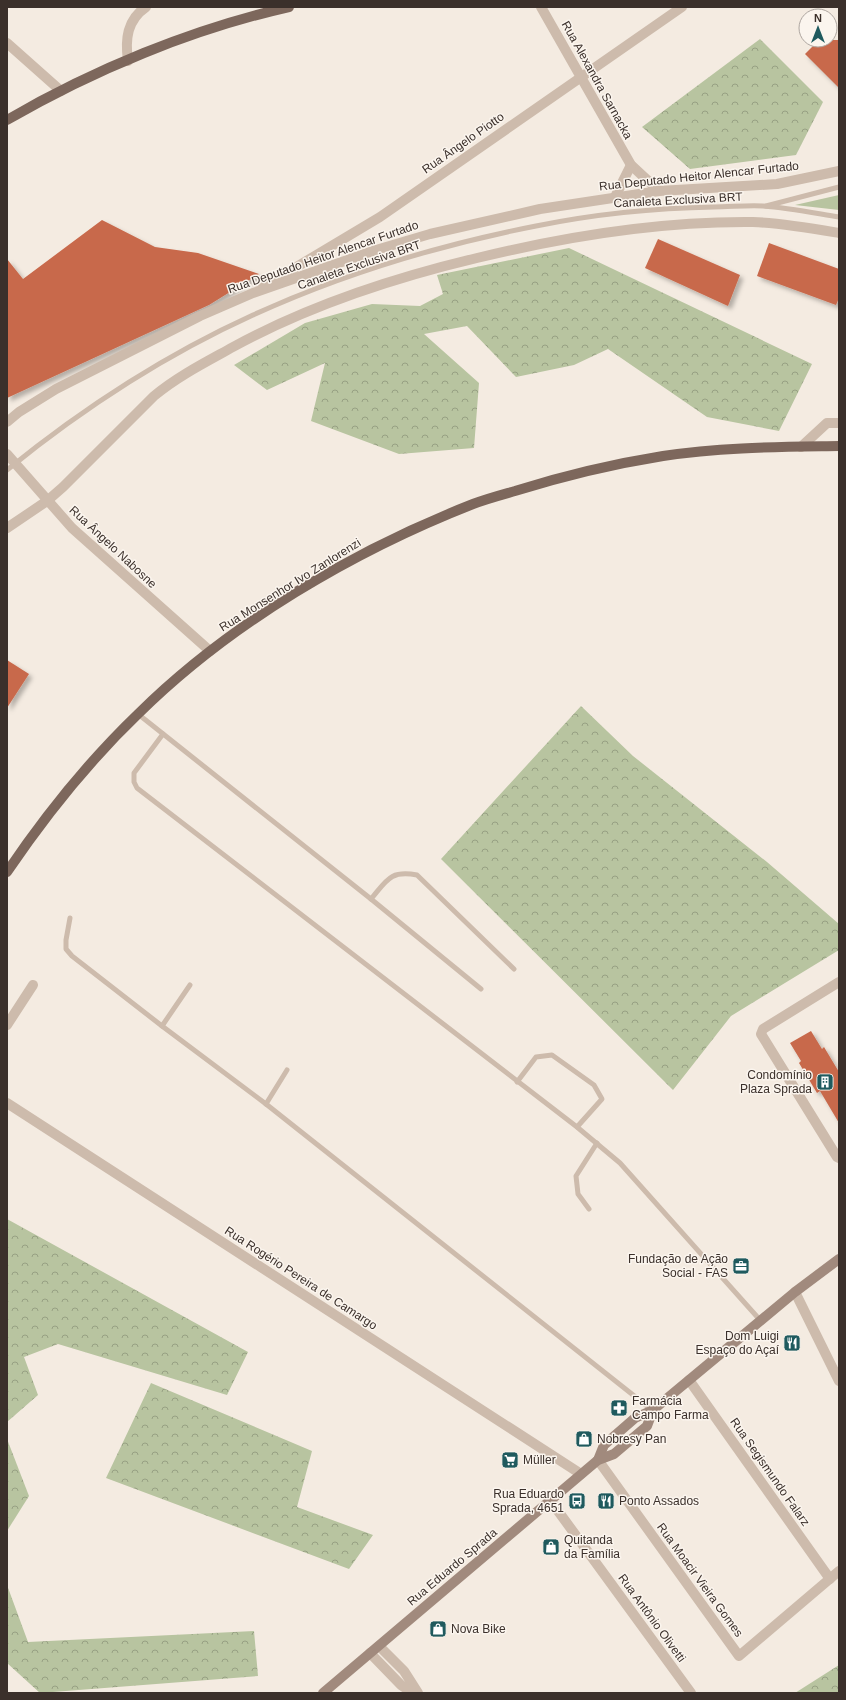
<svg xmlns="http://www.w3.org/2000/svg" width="846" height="1700" font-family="Helvetica,sans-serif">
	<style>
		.green { fill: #b8c4a0 }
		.forest { fill: url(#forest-crowns) }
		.building { fill: #c8694b; filter: url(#shadow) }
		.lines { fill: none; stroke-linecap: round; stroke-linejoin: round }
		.service { stroke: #cdbbac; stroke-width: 5 }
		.minor { stroke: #cdbbac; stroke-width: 10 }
		.tertiary { stroke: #cdbbac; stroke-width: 10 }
		.secondary { stroke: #a18a7d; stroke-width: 10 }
		.primary { stroke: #7d675c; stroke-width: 10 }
		.labels { text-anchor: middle; stroke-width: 3; stroke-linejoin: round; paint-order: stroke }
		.street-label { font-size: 12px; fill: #3b302b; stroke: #fbf5ee }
		.poi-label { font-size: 12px; fill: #3b302b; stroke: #fbf5ee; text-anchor: start }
	</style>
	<defs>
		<pattern id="forest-crowns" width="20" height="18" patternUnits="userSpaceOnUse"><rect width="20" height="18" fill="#b8c4a0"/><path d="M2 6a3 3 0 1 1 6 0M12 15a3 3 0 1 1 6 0" fill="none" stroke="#97a083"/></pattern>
		<filter id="shadow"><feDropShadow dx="3.5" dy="3.5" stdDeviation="2" flood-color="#0004"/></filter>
	</defs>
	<rect width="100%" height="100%" fill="#f4ebe1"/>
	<path class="green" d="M839,195V210L795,205Z"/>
	<g class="forest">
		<path d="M760,39L823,102L796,155L690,169L642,127Z"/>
		<path d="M569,248L812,364L779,431L707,417L608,349L574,365L516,377L467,326L424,334L479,383L474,448L399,454L311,421L325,363L267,390L234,365L305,323L372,304L420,306L443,294L437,275Z"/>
		<path d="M581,706L633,756L767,862L839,924V950L731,1016L673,1090L441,859Z"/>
		<path d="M7,1219L248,1352L227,1395L58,1344L24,1357L38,1395L7,1422Z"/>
		<path d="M151,1383L312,1451L297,1507L373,1535L349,1569L106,1478Z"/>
		<path d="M7,1439L29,1496L7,1531Z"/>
		<path d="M7,1585L28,1642L254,1631L258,1676L40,1693L7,1663Z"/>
		<path d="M839,1665V1693H795Z"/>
	</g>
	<g class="building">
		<path d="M819,40H839V88L805,54Z"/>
		<path d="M102,220L155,247L198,253L259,274L209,305L7,398V259L23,279Z"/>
		<path d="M658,239L740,275L728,306L645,268Z"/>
		<path d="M769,243L839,269V298L836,305L757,276Z"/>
		<path d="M7,660L29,674L7,708Z"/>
		<path d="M811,1031L822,1049L824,1047L839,1072V1123L820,1091L817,1093L799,1063L801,1061L790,1043Z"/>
	</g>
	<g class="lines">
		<g class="service">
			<path d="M766,206L839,187"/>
			<path d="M7,470C82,409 165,355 253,315C343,274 439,245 536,226C595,214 654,208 714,207C730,207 747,205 763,206C789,208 814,213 839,217"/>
			<path d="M138,714L371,899L481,989"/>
			<path d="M163,734L134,773V782L137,788L577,1127L620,1163L760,1320"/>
			<path d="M371,899C387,880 390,870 417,875L514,969"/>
			<path d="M70,918L66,940V949L72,956L162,1026L266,1104L652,1410"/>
			<path d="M162,1026L190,985"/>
			<path d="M517,1082L536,1057L552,1055L594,1085L602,1099L577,1127"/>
			<path d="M266,1104L287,1070"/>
			<path d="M589,1209L578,1194L576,1176L597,1143"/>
		</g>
		<g class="minor">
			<path d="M541,7L631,165L659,191"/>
			<path d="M7,43L61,91"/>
			<path d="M128,61C125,39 127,20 146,7"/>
			<path d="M615,197L631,165"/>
			<path d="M263,287L380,217L682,7"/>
			<path d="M801,447L827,423H839"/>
			<path d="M839,982L763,1029L761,1034L837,1157L839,1158"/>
			<path d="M7,1025L33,985"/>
			<path d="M7,1103L581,1474"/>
			<path d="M795,1292L839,1381"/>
			<path d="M689,1380L830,1579"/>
			<path d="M598,1460L739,1656L839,1571"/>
			<path d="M550,1500L691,1693"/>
			<path d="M379,1646L404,1671L418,1693"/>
			<path d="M370,1653L401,1685L413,1693"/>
		</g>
		<g class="tertiary">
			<path d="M7,422L19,412L56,389L200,316L253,293L376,250L430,234L540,209L659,191L777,184L839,171"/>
			<path d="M7,454L72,528L210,651"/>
			<path d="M7,528L47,501L63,487L154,396C178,376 206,362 233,347C310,305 393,278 477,258C567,236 660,221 753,222C782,223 810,228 839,233"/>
		</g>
		<g class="secondary">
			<path d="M598,1460L604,1445L635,1418L653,1410L795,1292L839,1259"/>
			<path d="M323,1693L598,1460L614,1454L647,1426L653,1410"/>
		</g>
		<g class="primary">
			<path d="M7,120C93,70 192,29 289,7"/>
			<path d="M7,872C45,816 89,761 138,714C230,623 353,551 473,504C486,499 501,495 515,491C563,476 613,464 663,456C721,447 780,447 839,446"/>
		</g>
	</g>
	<defs>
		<g id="building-square" transform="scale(0.9)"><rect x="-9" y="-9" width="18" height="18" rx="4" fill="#1f5a5e" stroke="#fbf5ee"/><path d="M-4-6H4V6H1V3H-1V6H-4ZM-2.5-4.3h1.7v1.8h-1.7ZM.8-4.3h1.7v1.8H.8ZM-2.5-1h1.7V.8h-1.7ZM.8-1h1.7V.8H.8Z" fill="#fff"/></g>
		<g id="office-square" transform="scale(0.9)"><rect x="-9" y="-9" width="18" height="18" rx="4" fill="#1f5a5e" stroke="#fbf5ee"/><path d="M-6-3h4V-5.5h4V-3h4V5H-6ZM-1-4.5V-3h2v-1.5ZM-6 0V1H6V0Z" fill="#fff"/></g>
		<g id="restaurant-square" transform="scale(0.9)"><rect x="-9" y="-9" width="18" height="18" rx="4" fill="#1f5a5e" stroke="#fbf5ee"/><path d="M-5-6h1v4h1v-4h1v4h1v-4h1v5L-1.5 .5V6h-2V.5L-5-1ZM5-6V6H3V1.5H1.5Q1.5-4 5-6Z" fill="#fff"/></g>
		<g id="pharmacy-square" transform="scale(0.9)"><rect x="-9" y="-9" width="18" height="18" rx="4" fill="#1f5a5e" stroke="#fbf5ee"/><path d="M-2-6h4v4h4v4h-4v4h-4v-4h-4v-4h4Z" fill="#fff"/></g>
		<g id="shop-square" transform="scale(0.9)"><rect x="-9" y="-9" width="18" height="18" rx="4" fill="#1f5a5e" stroke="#fbf5ee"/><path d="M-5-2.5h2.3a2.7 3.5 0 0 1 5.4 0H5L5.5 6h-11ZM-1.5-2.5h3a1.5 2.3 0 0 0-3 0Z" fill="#fff"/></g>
		<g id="supermarket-square" transform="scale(0.9)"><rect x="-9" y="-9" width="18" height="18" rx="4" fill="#1f5a5e" stroke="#fbf5ee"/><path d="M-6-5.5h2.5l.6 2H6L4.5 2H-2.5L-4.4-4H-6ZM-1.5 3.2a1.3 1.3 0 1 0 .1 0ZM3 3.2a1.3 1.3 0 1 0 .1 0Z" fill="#fff"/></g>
		<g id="bus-square" transform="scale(0.9)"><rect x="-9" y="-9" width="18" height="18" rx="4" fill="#1f5a5e" stroke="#fbf5ee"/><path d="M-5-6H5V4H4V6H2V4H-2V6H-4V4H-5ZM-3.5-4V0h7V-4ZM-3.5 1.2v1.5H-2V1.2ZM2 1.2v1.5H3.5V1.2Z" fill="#fff"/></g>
	</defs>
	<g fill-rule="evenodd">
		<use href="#building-square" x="825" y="1082"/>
		<use href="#office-square" x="741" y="1266"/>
		<use href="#restaurant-square" x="792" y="1343"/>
		<use href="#pharmacy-square" x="619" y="1408"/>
		<use href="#shop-square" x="584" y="1439"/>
		<use href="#supermarket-square" x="510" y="1460"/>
		<use href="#bus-square" x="577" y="1501"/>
		<use href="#restaurant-square" x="606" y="1501"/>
		<use href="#shop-square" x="551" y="1547"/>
		<use href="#shop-square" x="438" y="1629"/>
	</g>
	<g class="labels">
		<g class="street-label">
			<text transform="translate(597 80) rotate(61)" y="4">Rua Alexandra Sarnacka</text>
			<text transform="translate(463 143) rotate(-35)" y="4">Rua Ângelo Piotto</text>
			<text transform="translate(699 176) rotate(-6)" y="4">Rua Deputado Heitor Alencar Furtado</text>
			<text transform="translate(678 200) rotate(-3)" y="4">Canaleta Exclusiva BRT</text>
			<text transform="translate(323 257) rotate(-19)" y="4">Rua Deputado Heitor Alencar Furtado</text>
			<text transform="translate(359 265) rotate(-19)" y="4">Canaleta Exclusiva BRT</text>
			<text transform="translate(113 547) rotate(43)" y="4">Rua Ângelo Nabosne</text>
			<text transform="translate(290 585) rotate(-32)" y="4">Rua Monsenhor Ivo Zanlorenzi</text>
			<text transform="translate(301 1278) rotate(33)" y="4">Rua Rogério Pereira de Camargo</text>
			<text transform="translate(770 1472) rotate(55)" y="4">Rua Segismundo Falarz</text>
			<text transform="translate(452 1567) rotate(-40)" y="4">Rua Eduardo Sprada</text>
			<text transform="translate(700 1580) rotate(54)" y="4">Rua Moacir Vieira Gomes</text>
			<text transform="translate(652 1618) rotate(54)" y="4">Rua Antônio Olivetti</text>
		</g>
		<g class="poi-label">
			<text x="812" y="1079" text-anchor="end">Condomínio<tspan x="812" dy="14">Plaza Sprada</tspan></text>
			<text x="728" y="1263" text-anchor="end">Fundação de Ação<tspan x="728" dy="14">Social - FAS</tspan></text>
			<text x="779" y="1340" text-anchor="end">Dom Luigi<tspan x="779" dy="14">Espaço do Açaí</tspan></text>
			<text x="632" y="1405">Farmácia<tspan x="632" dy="14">Campo Farma</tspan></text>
			<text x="597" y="1443">Nobresy Pan</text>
			<text x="523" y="1464">Müller</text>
			<text x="564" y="1498" text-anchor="end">Rua Eduardo<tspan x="564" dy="14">Sprada, 4651</tspan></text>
			<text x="619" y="1505">Ponto Assados</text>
			<text x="564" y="1544">Quitanda<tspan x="564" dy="14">da Família</tspan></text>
			<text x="451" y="1633">Nova Bike</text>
		</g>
	</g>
	<rect width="846" height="1700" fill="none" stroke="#3b302b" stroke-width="16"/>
	<g transform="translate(818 28)"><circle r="19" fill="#fbf5ee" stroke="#aea6a0"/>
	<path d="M0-3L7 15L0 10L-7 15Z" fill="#1f5a5e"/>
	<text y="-6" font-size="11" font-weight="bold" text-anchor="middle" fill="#3b302b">N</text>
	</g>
</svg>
